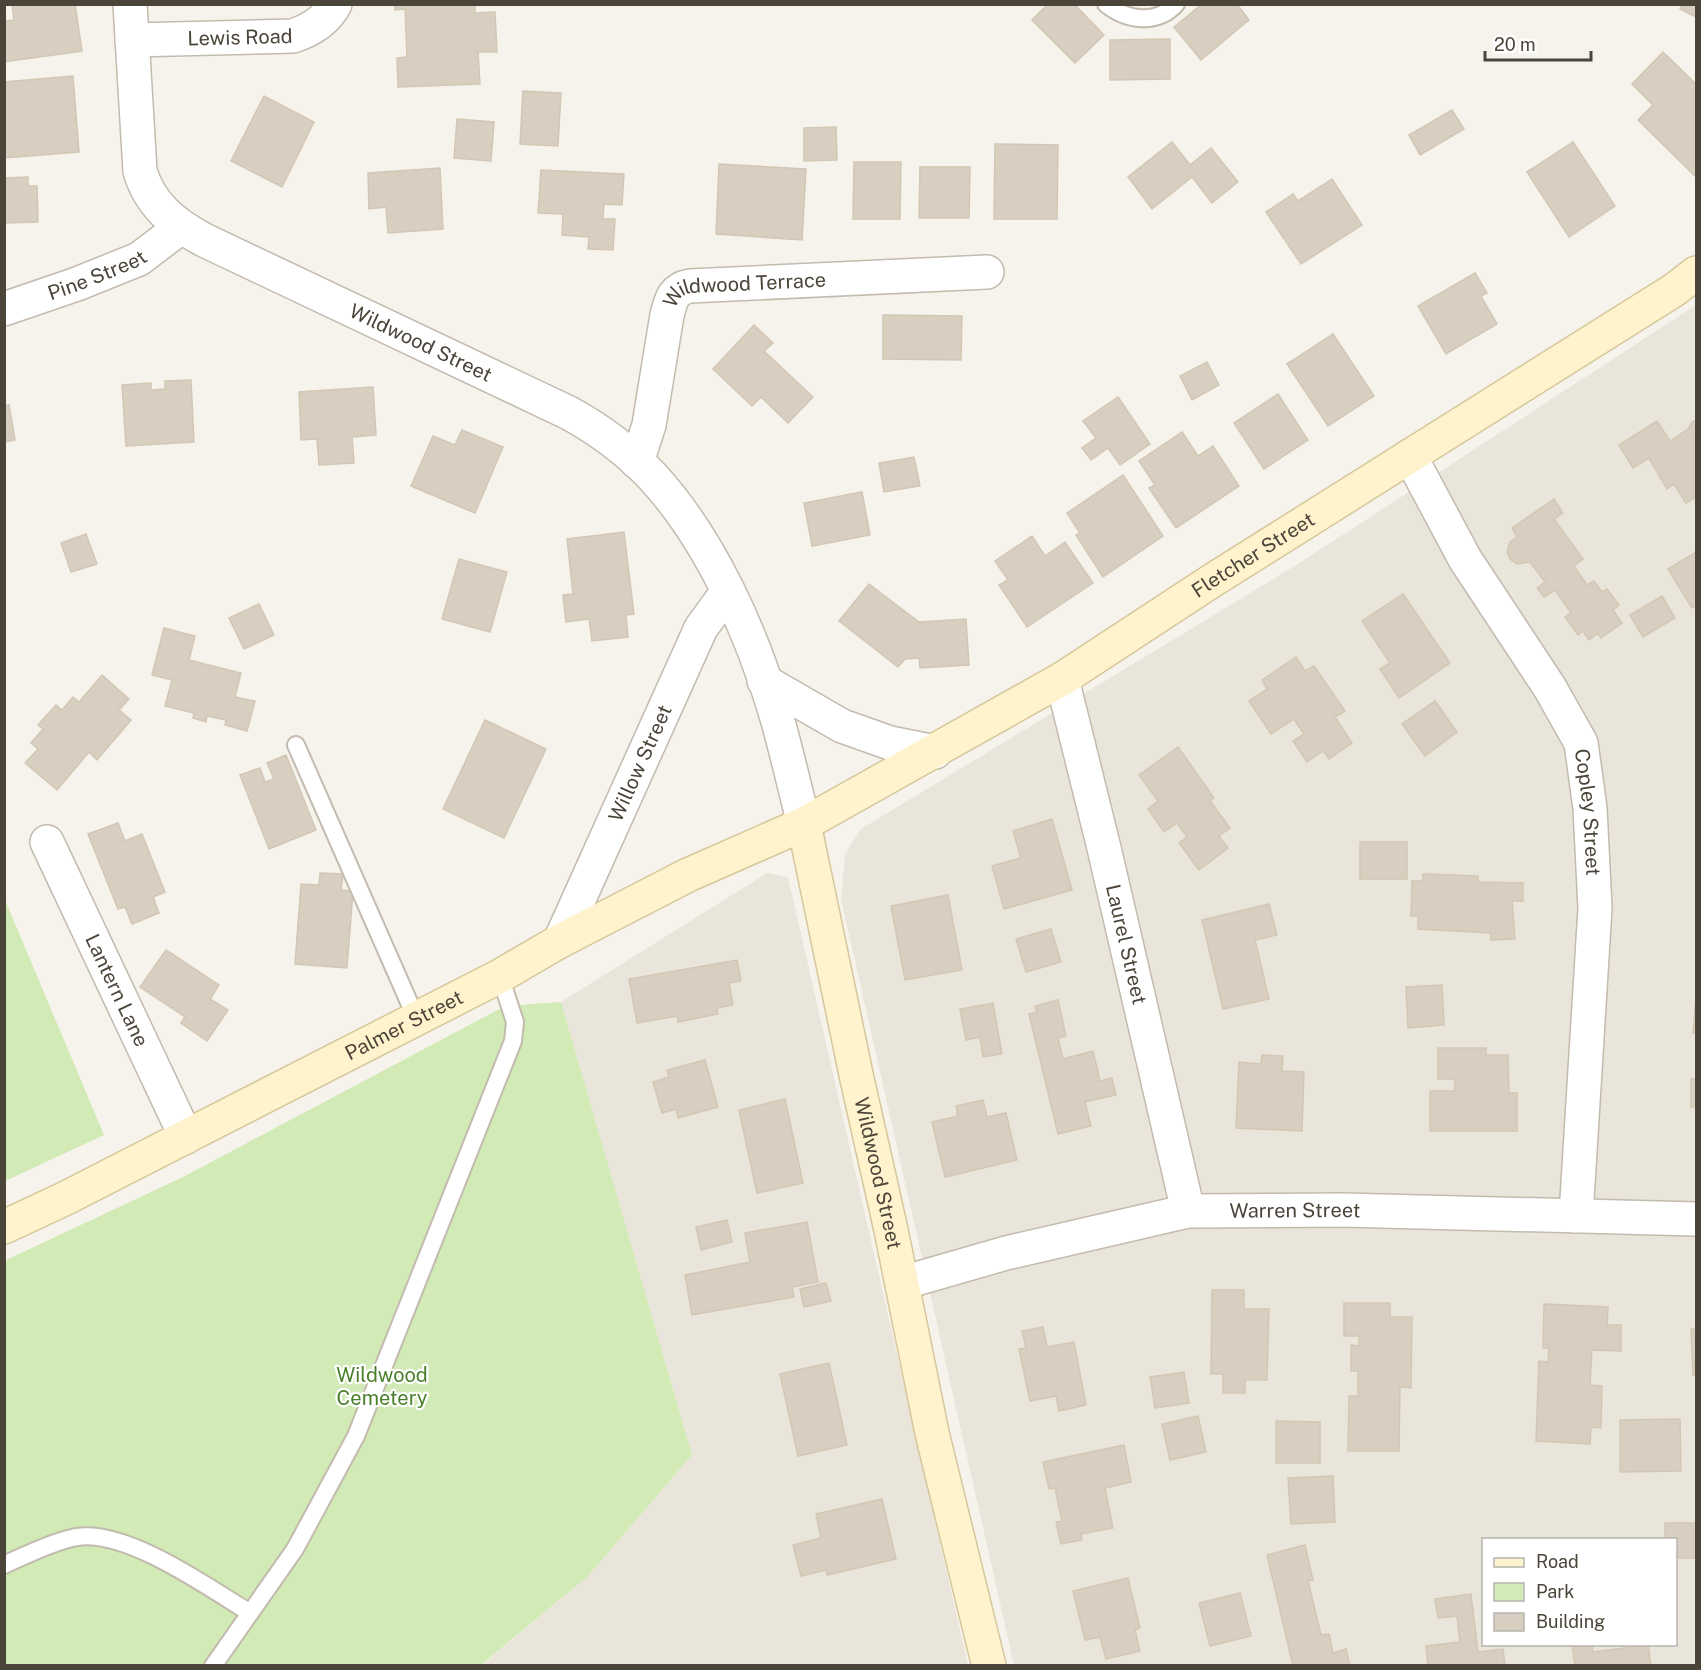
<svg xmlns="http://www.w3.org/2000/svg" width="1701" height="1670" font-family="'Public Sans',sans-serif">
	<style>
		.residential { fill: #eae5da; fill-rule: evenodd }
		.green { fill: #d2eab5 }
		.building { fill: #d8cfc1; stroke: #d3c7b4; stroke-width: 1.5 }
		.lines { fill: none; stroke-linecap: round; stroke-linejoin: round }
		.lane-casing { stroke: #c2bbae; stroke-width: 20 }
		.street-casing { stroke: #c2bbae; stroke-width: 36 }
		.secondary-casing { stroke: #d6c79b; stroke-width: 36 }
		.lane { stroke: #fff; stroke-width: 16 }
		.street { stroke: #fff; stroke-width: 33 }
		.secondary { stroke: #fff3cd; stroke-width: 33 }
		.labels { text-anchor: middle; stroke-width: 4.5; stroke-linejoin: round; paint-order: stroke }
		.street-label { font-size: 20px; fill: #4b4439; stroke: #fff }
		.park-label { font-size: 20px; fill: #4a7f2a; stroke: #fff }
	</style>
	<rect width="100%" height="100%" fill="#f6f3ec"/>
	<g class="residential">
		<path d="M1696,305V1665H1014L841,899L845,854L861,829L1298,564ZM1484,1540H1676V1644H1484Z"/>
		<path d="M767,873L788,877L968,1665L481,1666L588,1576L692,1455L561,1002Z"/>
	</g>
	<g class="green">
		<path d="M5,900L104,1135L5,1181H4Z"/>
		<path d="M561,1002L692,1455L588,1576L481,1665H5L4,1261L183,1177L505,1006Z"/>
	</g>
	<g class="building">
		<path d="M12,4H75L82,51L4,62V21L14,20Z"/>
		<path d="M395,4H475V13L495,12L497,52H478L480,84L398,87L397,58L407,57L405,9L395,10Z"/>
		<path d="M1048,4H1074L1104,35L1075,63L1032,20Z"/>
		<path d="M1202,4H1237L1249,20L1201,60L1174,27Z"/>
		<path d="M1682,4H1696V17L1680,9Z"/>
		<path d="M1170,39V79L1110,80V40Z"/>
		<path d="M1663,52L1696,84V175L1695,176L1638,120L1653,105L1632,84Z"/>
		<path d="M73,76L79,152L4,158V82Z"/>
		<path d="M523,91L561,93L558,146L520,144Z"/>
		<path d="M264,96L314,122L282,187L231,161Z"/>
		<path d="M1452,110L1464,129L1420,155L1409,135Z"/>
		<path d="M457,119L494,122L491,161L454,158Z"/>
		<path d="M836,127L837,160L804,161V128Z"/>
		<path d="M1172,142L1190,165L1211,148L1238,182L1212,203L1192,177L1152,209L1128,177Z"/>
		<path d="M1573,142L1615,206L1569,237L1527,172Z"/>
		<path d="M995,144L1058,145L1057,219H994Z"/>
		<path d="M854,162H901L900,219H853Z"/>
		<path d="M719,164L806,169L802,240L716,234Z"/>
		<path d="M920,167H970L969,218H919Z"/>
		<path d="M440,168L443,229L388,233L386,207L369,209L368,173Z"/>
		<path d="M541,170L624,174L622,205L604,204L603,219H615L613,250L588,249L589,237L562,235L563,214L538,213Z"/>
		<path d="M28,177V186H37L38,222L4,223L5,178Z"/>
		<path d="M1332,179L1362,225L1301,264L1266,212L1293,194L1298,201Z"/>
		<path d="M1475,273L1487,293L1481,296L1497,324L1446,354L1418,306Z"/>
		<path d="M883,315L962,316L961,360L883,359Z"/>
		<path d="M754,325L773,343L764,351L813,397L788,423L761,397L752,406L713,369Z"/>
		<path d="M1333,334L1374,396L1328,426L1287,364Z"/>
		<path d="M1207,362L1219,385L1192,400L1180,376Z"/>
		<path d="M191,380L194,442L126,446L122,385L151,383V390L165,389V381Z"/>
		<path d="M373,387L376,435L352,437L354,463L319,465L317,439L301,440L299,392Z"/>
		<path d="M1278,394L1308,440L1264,469L1234,423Z"/>
		<path d="M1118,397L1150,444L1120,465L1108,448L1091,460L1082,448L1096,438L1083,421Z"/>
		<path d="M9,405L15,440L4,442V406Z"/>
		<path d="M1696,420V497L1686,503L1674,484L1667,489L1649,458L1633,468L1619,445L1657,421L1670,441L1688,429L1692,422Z"/>
		<path d="M462,430L503,447L475,513L411,486L433,436L455,445Z"/>
		<path d="M1182,432L1198,456L1213,446L1239,486L1176,528L1149,488L1155,485L1139,461Z"/>
		<path d="M914,457L920,486L884,492L879,463Z"/>
		<path d="M1123,475L1163,536L1103,577L1076,535L1080,533L1067,513Z"/>
		<path d="M862,492L870,535L812,546L804,503Z"/>
		<path d="M1554,499L1563,513L1554,519L1583,559L1574,566L1587,585L1594,581L1602,592L1607,589L1619,605L1613,610L1622,623L1601,638L1598,633L1589,640L1583,631L1578,635L1565,617L1571,613L1555,590L1544,597L1537,588L1545,582L1530,562L1517,564L1510,559L1507,552L1510,542L1517,537L1512,528Z"/>
		<path d="M624,532L634,614L626,615L628,637L592,641L589,619L566,622L563,595L573,594L567,539Z"/>
		<path d="M86,534L97,564L71,572L61,543Z"/>
		<path d="M1032,536L1045,556L1065,542L1093,583L1027,627L999,585L1008,580L995,561Z"/>
		<path d="M1696,552V605L1692,608L1668,569Z"/>
		<path d="M459,559L507,572L490,632L442,619Z"/>
		<path d="M869,584L919,622L966,619L969,665L920,668L919,658L905,659L898,667L839,621Z"/>
		<path d="M1403,594L1450,663L1399,698L1380,669L1390,663L1362,621Z"/>
		<path d="M1662,596L1675,618L1643,637L1630,615Z"/>
		<path d="M259,604L274,635L244,649L229,618Z"/>
		<path d="M164,628L195,636L189,660L241,673L235,697L255,701L247,731L225,725L226,720L207,716L206,722L193,718L194,713L165,706L172,680L152,675Z"/>
		<path d="M1296,657L1305,671L1314,666L1345,711L1335,717L1352,743L1329,759L1323,751L1307,762L1293,741L1304,734L1294,719L1271,734L1249,701L1267,689L1262,680Z"/>
		<path d="M102,675L129,699L119,710L131,720L97,760L89,752L57,790L25,763L38,749L31,743L43,729L38,725L56,705L62,710L73,697L79,702Z"/>
		<path d="M1435,701L1457,732L1425,756L1402,724Z"/>
		<path d="M485,720L546,749L504,838L443,809Z"/>
		<path d="M1178,747L1214,798L1210,801L1230,828L1219,836L1228,848L1199,870L1179,843L1187,837L1177,823L1164,832L1148,809L1158,801L1139,775Z"/>
		<path d="M286,755L316,830L269,849L240,775L260,768L265,782L274,779L267,763Z"/>
		<path d="M1052,819L1072,890L1004,909L992,866L1021,858L1013,831Z"/>
		<path d="M118,823L125,841L142,834L165,892L153,897L159,913L132,924L125,907L118,909L88,834Z"/>
		<rect x="1360" y="842" width="47" height="37"/>
		<path d="M320,873L343,874L341,890L353,891L347,968L295,964L301,884L319,885Z"/>
		<path d="M1423,874L1478,876V882L1523,883V901H1512L1515,939L1491,940V933L1418,929V916H1411L1412,881H1423Z"/>
		<path d="M948,895L962,970L905,980L891,906Z"/>
		<path d="M1269,904L1277,935L1255,940L1269,999L1223,1009L1202,920Z"/>
		<path d="M1051,929L1061,962L1026,972L1016,939Z"/>
		<path d="M166,950L219,985L210,999L228,1010L207,1041L181,1023L185,1017L140,987Z"/>
		<path d="M737,960L741,981L729,983L733,1005L717,1008L718,1014L678,1022L677,1016L637,1023L629,979Z"/>
		<path d="M1442,985L1444,1025L1408,1028L1406,987Z"/>
		<path d="M1696,997V1033H1693Z"/>
		<path d="M1058,1000L1066,1036L1058,1038L1063,1059L1093,1051L1100,1081L1112,1078L1116,1095L1085,1102L1091,1126L1058,1134L1029,1014L1037,1012L1035,1006Z"/>
		<path d="M993,1003L1002,1054L983,1057L980,1037L966,1040L960,1009Z"/>
		<path d="M1438,1048H1486V1055H1508L1509,1093H1517V1131H1430V1091H1454L1455,1079H1438Z"/>
		<path d="M1262,1055L1283,1056L1282,1071L1304,1072L1302,1131L1236,1128L1239,1062L1261,1064Z"/>
		<path d="M705,1060L718,1107L678,1118L676,1109L662,1113L653,1082L669,1077L667,1070Z"/>
		<rect x="1691" y="1079" width="5" height="28"/>
		<path d="M785,1099L803,1183L757,1193L739,1110Z"/>
		<path d="M983,1100L987,1117L1006,1113L1017,1160L945,1177L932,1122L958,1116L956,1106Z"/>
		<path d="M727,1220L732,1242L701,1250L696,1227Z"/>
		<path d="M807,1222L818,1282L792,1287L794,1297L692,1315L685,1275L750,1262L745,1233Z"/>
		<path d="M826,1283L831,1301L804,1307L800,1289Z"/>
		<path d="M1212,1290H1244V1309H1269L1267,1380H1245V1393H1223V1374H1211Z"/>
		<path d="M1344,1303H1390V1317H1412L1411,1388L1400,1387L1399,1451H1348L1349,1396H1358V1371H1351V1345L1359,1346V1336H1344Z"/>
		<path d="M1544,1304L1608,1307L1607,1325H1621V1351L1592,1350L1590,1385L1602,1386L1601,1428L1591,1427L1590,1444L1536,1441L1539,1361L1548,1362L1549,1348H1543Z"/>
		<path d="M1043,1327L1047,1347L1074,1342L1086,1405L1059,1411L1056,1396L1030,1401L1019,1349L1026,1348L1022,1331Z"/>
		<path d="M1696,1328V1375H1693L1691,1329Z"/>
		<path d="M829,1363L847,1445L798,1456L780,1374Z"/>
		<path d="M1184,1372L1189,1403L1155,1408L1150,1377Z"/>
		<path d="M1198,1416L1206,1452L1170,1460L1162,1424Z"/>
		<path d="M1680,1419L1681,1471L1620,1472V1420Z"/>
		<path d="M1276,1421L1320,1422V1463H1276Z"/>
		<path d="M1124,1445L1131,1482L1105,1488L1113,1528L1081,1534L1082,1540L1061,1544L1056,1522L1062,1521L1055,1488L1049,1489L1043,1462Z"/>
		<path d="M1333,1476L1335,1522L1291,1524L1288,1478Z"/>
		<path d="M882,1499L896,1559L827,1575L826,1570L801,1576L793,1545L821,1538L816,1514Z"/>
		<path d="M1665,1523H1696V1558H1676V1540H1655L1665,1538Z"/>
		<path d="M1305,1545L1313,1580L1308,1581L1321,1635L1329,1634L1333,1653L1346,1649L1350,1666H1293L1267,1555Z"/>
		<path d="M1128,1578L1140,1628L1135,1630L1140,1651L1106,1659L1100,1637L1085,1640L1073,1591Z"/>
		<path d="M1240,1593L1251,1636L1210,1646L1199,1603Z"/>
		<path d="M1471,1594L1478,1652L1503,1649L1505,1666H1428L1426,1646L1460,1642L1457,1616L1438,1618L1435,1599Z"/>
		<path d="M1572,1644H1592L1593,1652L1648,1645L1651,1666H1575Z"/>
	</g>
	<g class="lines">
		<g class="lane-casing">
			<g id="lane">
				<path d="M1106,4C1127,21 1157,25 1176,4"/>
				<path d="M296,745L416,1018"/>
				<path d="M4,1565C23,1556 57,1540 77,1537C126,1529 208,1587 250,1613"/>
				<path d="M213,1666L295,1549L356,1436L513,1041L515,1022L500,976"/>
			</g>
		</g>
		<g class="street-casing">
			<g id="street">
				<path id="s1" d="M130,4L140,171C150,205 174,224 204,240L569,413C600,430 628,451 652,476C711,540 753,635 777,718C787,753 795,789 804,824"/>
				<path id="s2" d="M132,40L293,36C311,30 326,21 335,4"/>
				<path id="s3" d="M4,309L77,284L139,259L181,227"/>
				<path id="s4" d="M1410,456L1465,559L1550,688L1581,743L1590,808L1595,908L1576,1216"/>
				<path id="s5" d="M637,462L649,425L667,315C671,300 673,289 690,286L987,272"/>
				<path id="s6" d="M1062,679L1104,848L1188,1211"/>
				<path d="M764,681L842,726L890,743L935,752"/>
				<path id="s7" d="M47,842L186,1137"/>
				<path id="s8" d="M560,941L701,628L728,591"/>
				<path id="s9" d="M902,1283L1006,1253L1188,1211L1343,1210L1696,1219"/>
			</g>
		</g>
		<g class="secondary-casing">
			<g id="secondary">
				<path id="s10" d="M804,824L857,1079L891,1230L932,1433L989,1666"/>
				<path id="s11" d="M4,1227L66,1198L500,976L560,941L688,875L804,824L1062,679L1213,580L1674,290L1696,273"/>
			</g>
		</g>
		<use href="#lane" class="lane"/>
		<use href="#street" class="street"/>
		<use href="#secondary" class="secondary"/>
	</g>
	<g class="labels">
		<g class="street-label">
			<text dy="7" stroke="none"><textPath href="#s2" startOffset="108">Lewis Road</textPath></text>
			<text dy="7" stroke="none"><textPath href="#s3" startOffset="99">Pine Street</textPath></text>
			<text dy="7" stroke="none"><textPath href="#s5" startOffset="243">Wildwood Terrace</textPath></text>
			<text dy="7" stroke="none"><textPath href="#s1" startOffset="504">Wildwood Street</textPath></text>
			<text dy="7" stroke="none"><textPath href="#s11" startOffset="1420">Fletcher Street</textPath></text>
			<text dy="7" stroke="none"><textPath href="#s8" startOffset="195">Willow Street</textPath></text>
			<text dy="7" stroke="none"><textPath href="#s4" startOffset="404">Copley Street</textPath></text>
			<text dy="7" stroke="none"><textPath href="#s6" startOffset="273">Laurel Street</textPath></text>
			<text dy="7" stroke="none"><textPath href="#s7" startOffset="164">Lantern Lane</textPath></text>
			<text dy="7" stroke="none"><textPath href="#s11" startOffset="448">Palmer Street</textPath></text>
			<text dy="7" stroke="none"><textPath href="#s10" startOffset="357">Wildwood Street</textPath></text>
			<text dy="7" stroke="none"><textPath href="#s9" startOffset="402">Warren Street</textPath></text>
		</g>
		<g class="park-label">
			<text x="382" y="1382">Wildwood<tspan x="382" dy="23">Cemetery</tspan></text>
		</g>
	</g>
	<rect width="1701" height="1670" fill="none" stroke="#4b4439" stroke-width="12"/>
	<rect x="1482" y="1538" width="195" height="108" fill="#ffffff" stroke="#b7b4b0" stroke-width="1.5"/>
	<rect x="1494" y="1558" width="30" height="9" fill="#fff3cd" stroke="#b7b4b0" stroke-width="1.5"/>
	<text x="1536" y="1568" font-size="18" fill="#4b4439">Road</text>
	<rect x="1494" y="1583" width="30" height="18" fill="#d2eab5" stroke="#b7b4b0" stroke-width="1.5"/>
	<text x="1536" y="1598" font-size="18" fill="#4b4439">Park</text>
	<rect x="1494" y="1613" width="30" height="18" fill="#d8cfc1" stroke="#b7b4b0" stroke-width="1.5"/>
	<text x="1536" y="1628" font-size="18" fill="#4b4439">Building</text>
	<path d="M1485 51v9h106v-9" fill="none" stroke="#4b4439" stroke-width="3"/>
	<text x="1494" y="51" font-size="18" fill="#4b4439" stroke="#ffffff" stroke-width="4.5" paint-order="stroke">20 m</text>
</svg>
